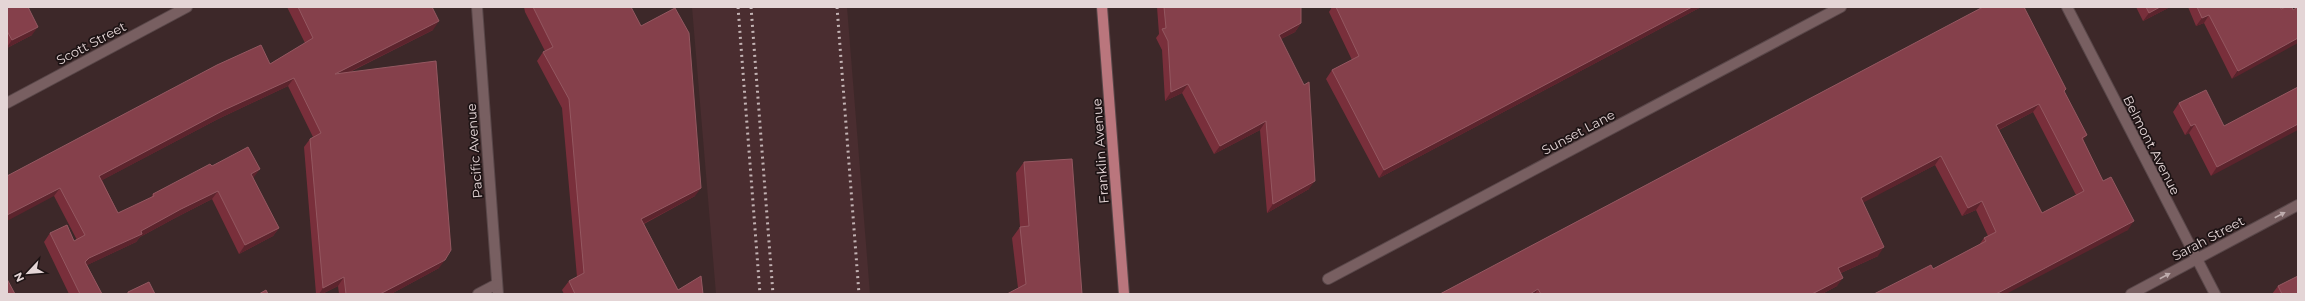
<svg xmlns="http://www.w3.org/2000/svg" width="2305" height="301" font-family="Montserrat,sans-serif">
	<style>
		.built { fill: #4a2d30 }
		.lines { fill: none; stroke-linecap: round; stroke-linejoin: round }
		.minor-casing { stroke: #594749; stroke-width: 12 }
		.major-casing { stroke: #594749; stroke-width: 12 }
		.minor { stroke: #785f61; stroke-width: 10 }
		.major { stroke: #ba767d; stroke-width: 10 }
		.rail { stroke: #c3b3b4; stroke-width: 3; stroke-dasharray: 2 4; stroke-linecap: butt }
		.wall { fill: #792f3b; fill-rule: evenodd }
		.shaded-wall { fill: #5c242d }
		.building { fill: #85404b; stroke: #945861; fill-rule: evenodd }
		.oneway { fill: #beacad }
		.labels { text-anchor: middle; stroke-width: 3.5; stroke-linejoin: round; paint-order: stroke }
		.street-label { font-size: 13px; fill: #e4d5d6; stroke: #1d1314 }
	</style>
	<rect width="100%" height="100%" fill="#3d2829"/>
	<path class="built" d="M692,7H847L870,294H716Z"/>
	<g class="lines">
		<g class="minor-casing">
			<g id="minor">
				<path d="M477,7L498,294"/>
				<path d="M2067,7L2215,294"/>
				<path d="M7,103L187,7"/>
				<path d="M1328,279L1841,7"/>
				<path d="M478,294L497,284"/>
				<path d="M2131,294L2298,205"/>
			</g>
		</g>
		<g class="major-casing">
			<path id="major" d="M1102,7L1124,294"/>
		</g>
		<use href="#minor" class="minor"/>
		<use href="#major" class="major"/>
		<g class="rail">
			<path d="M738,7L760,294"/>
			<path d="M751,7L773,294"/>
			<path d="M837,7L859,294"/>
		</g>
	</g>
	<g class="wall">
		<path d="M7,7L32,35L7,48Z"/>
		<path d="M287,7H432L433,30L350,72L439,268L391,294H339L338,286L322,294H316L304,147L310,139L313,137L288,86L218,119L102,180L118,213L151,198L153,194L212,166L254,177L253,178L279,228L273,236L239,254L212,199L175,218L140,237L136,242L87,265L102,294H69L44,242L50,233L74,241L77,240L54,196L7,176L270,64L305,43Z"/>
		<path d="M524,7H631L695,196L644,224L678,290L703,294H564L562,290L569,281L577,277L562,108L537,61L543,52L545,51L525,12Z"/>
		<path d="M1157,7H1301V23L1295,32L1281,39L1309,189L1267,213L1260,130L1214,154L1182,93L1165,101L1162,50L1156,38L1159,34Z"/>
		<path d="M1332,7H1701L1379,178L1326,79L1332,70L1352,60L1329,12Z"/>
		<path d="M2136,7H2170L2143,21Z"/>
		<path d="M2188,7H2280L2281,9L2232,79L2204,23L2196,26Z"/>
		<path d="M2298,87L2211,176L2189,133L2185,135L2173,112L2179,103L2224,126Z"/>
		<path d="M2066,89L2064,92L2087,135L2083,140L2103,181L2128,230L1933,269L1979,245L1984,238L1988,236L1976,210L1962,216L1935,165L1863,202L1878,256L1841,273L1837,286L1822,294H1440ZM2033,112L2076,195L2042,213L1999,130Z"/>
		<path d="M1024,162L1082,294L1018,288L1012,238L1020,227L1016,173Z"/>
		<path d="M2278,286L2298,294H2272Z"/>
	</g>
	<g class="shaded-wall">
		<path d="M1692,7H1701L1379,178L1384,170Z"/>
		<path d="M2160,7H2170L2143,21L2149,13Z"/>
		<path d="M2209,15L2204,23L2196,26L2202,18Z"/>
		<path d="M439,21L433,30L329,82L335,74Z"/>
		<path d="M1301,23L1295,32L1273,43L1279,35Z"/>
		<path d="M38,27L32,35L7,48V47L12,40Z"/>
		<path d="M2298,38V43L2232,79L2238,71Z"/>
		<path d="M294,78L288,86L218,119L93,185L99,176L224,110Z"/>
		<path d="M1188,84L1182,93L1165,101L1171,92Z"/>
		<path d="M2039,104L2033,112L1990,134L1996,125Z"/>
		<path d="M1266,121L1260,130L1214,154L1220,146Z"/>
		<path d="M2195,124L2189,133L2185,135L2191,126Z"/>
		<path d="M2298,124V130L2211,176L2217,167Z"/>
		<path d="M2087,135L2081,143L2082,138Z"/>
		<path d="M1941,156L1935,165L1855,207L1861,198Z"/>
		<path d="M260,169L254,177L245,182L251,174Z"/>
		<path d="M1315,181L1309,189L1267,213L1273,204Z"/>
		<path d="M60,188L54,196L7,221V215Z"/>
		<path d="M701,188L695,196L635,228L641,219Z"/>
		<path d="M218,191L212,199L175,218L140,237L136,242L83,267L85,262L89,258L181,209Z"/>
		<path d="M1982,201L1976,210L1962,216L1968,208Z"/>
		<path d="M2134,221L2128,230L2006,294H1996Z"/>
		<path d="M279,228L273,236L239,254L245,245Z"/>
		<path d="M1884,247L1878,256L1832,277L1838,268Z"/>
		<path d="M445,260L439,268L391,294H380Z"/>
		<path d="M344,277L338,286L322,294H319L323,288Z"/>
		<path d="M1843,278L1837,286L1822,294H1812Z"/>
		<path d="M1538,289L1535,294H1530Z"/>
	</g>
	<g class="building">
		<path d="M7,7H28L38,27L12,40L7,31Z"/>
		<path d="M298,7H432L439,21L335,74L436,61L451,250L445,260L380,294H346L344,277L323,288L310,139L321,133L294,78L224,110L99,176L118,213L154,196L153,194L210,164L212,166L248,147L260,169L251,174L279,228L245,245L218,191L181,209L141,231L142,234L89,258L85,262L102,294H80L50,233L67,225L74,241L85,235L60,188L7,215V176L217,65L261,45L270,64L313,38Z"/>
		<path d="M533,7H631L641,26L675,8L689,33L701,188L641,219L678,290L701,276L703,294H575L569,281L584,273L569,99L543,52L553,47Z"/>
		<path d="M1164,7H1301V23L1279,35L1304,85L1309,82L1315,181L1273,204L1266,121L1220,146L1188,84L1171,92L1168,41L1162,29L1166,28Z"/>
		<path d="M1336,7H1692L1384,170L1332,70L1359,56Z"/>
		<path d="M1983,7H2024L2066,89L2064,91L2087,135L2082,138L2103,181L2111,177L2134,221L1996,294H1874L1931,265L1933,269L1986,241L1984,238L1996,232L1982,201L1968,208L1941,156L1861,198L1884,247L1838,268L1843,278L1812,294H1541L1538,289L1530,294H1440ZM2039,104L2084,191L2042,213L1996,125Z"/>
		<path d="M2146,7H2160L2149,13Z"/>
		<path d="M2197,7H2280L2281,9L2286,7H2292L2293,10L2298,7V38L2238,71L2209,15L2202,18Z"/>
		<path d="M2298,87V124L2217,167L2195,124L2191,126L2179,103L2206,90L2224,126Z"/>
		<path d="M1072,159L1082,294H1007L1026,284L1020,227L1029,226L1024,162Z"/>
		<path d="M2298,276V294H2282L2278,286Z"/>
		<path d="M7,279L15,294H7Z"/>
		<path d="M149,282L155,294H128V292Z"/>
		<path d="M266,290L268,294H259Z"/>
	</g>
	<defs><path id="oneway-solid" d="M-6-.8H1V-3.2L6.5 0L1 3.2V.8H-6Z"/></defs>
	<g class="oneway">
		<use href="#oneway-solid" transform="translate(2280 215) rotate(-28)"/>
		<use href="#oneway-solid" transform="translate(2165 276) rotate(-28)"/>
	</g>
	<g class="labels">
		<g class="street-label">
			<text transform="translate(91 43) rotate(-28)" y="5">Scott Street</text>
			<text transform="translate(1578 132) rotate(-28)" y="5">Sunset Lane</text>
			<text transform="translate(2152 145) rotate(63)" y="5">Belmont Avenue</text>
			<text transform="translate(474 151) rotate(-94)" y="5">Pacific Avenue</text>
			<text transform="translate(1100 151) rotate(-94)" y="5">Franklin Avenue</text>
			<text transform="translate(2208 238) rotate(-28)" y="5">Sarah Street</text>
		</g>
	</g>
	<rect width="2305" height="301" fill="none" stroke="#e4d5d6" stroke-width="16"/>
	<g transform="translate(28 273) rotate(244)" stroke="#1d1314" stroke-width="3" paint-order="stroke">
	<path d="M0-3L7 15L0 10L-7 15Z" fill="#e4d5d6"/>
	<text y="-6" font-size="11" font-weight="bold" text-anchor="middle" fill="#e4d5d6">N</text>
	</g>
</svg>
